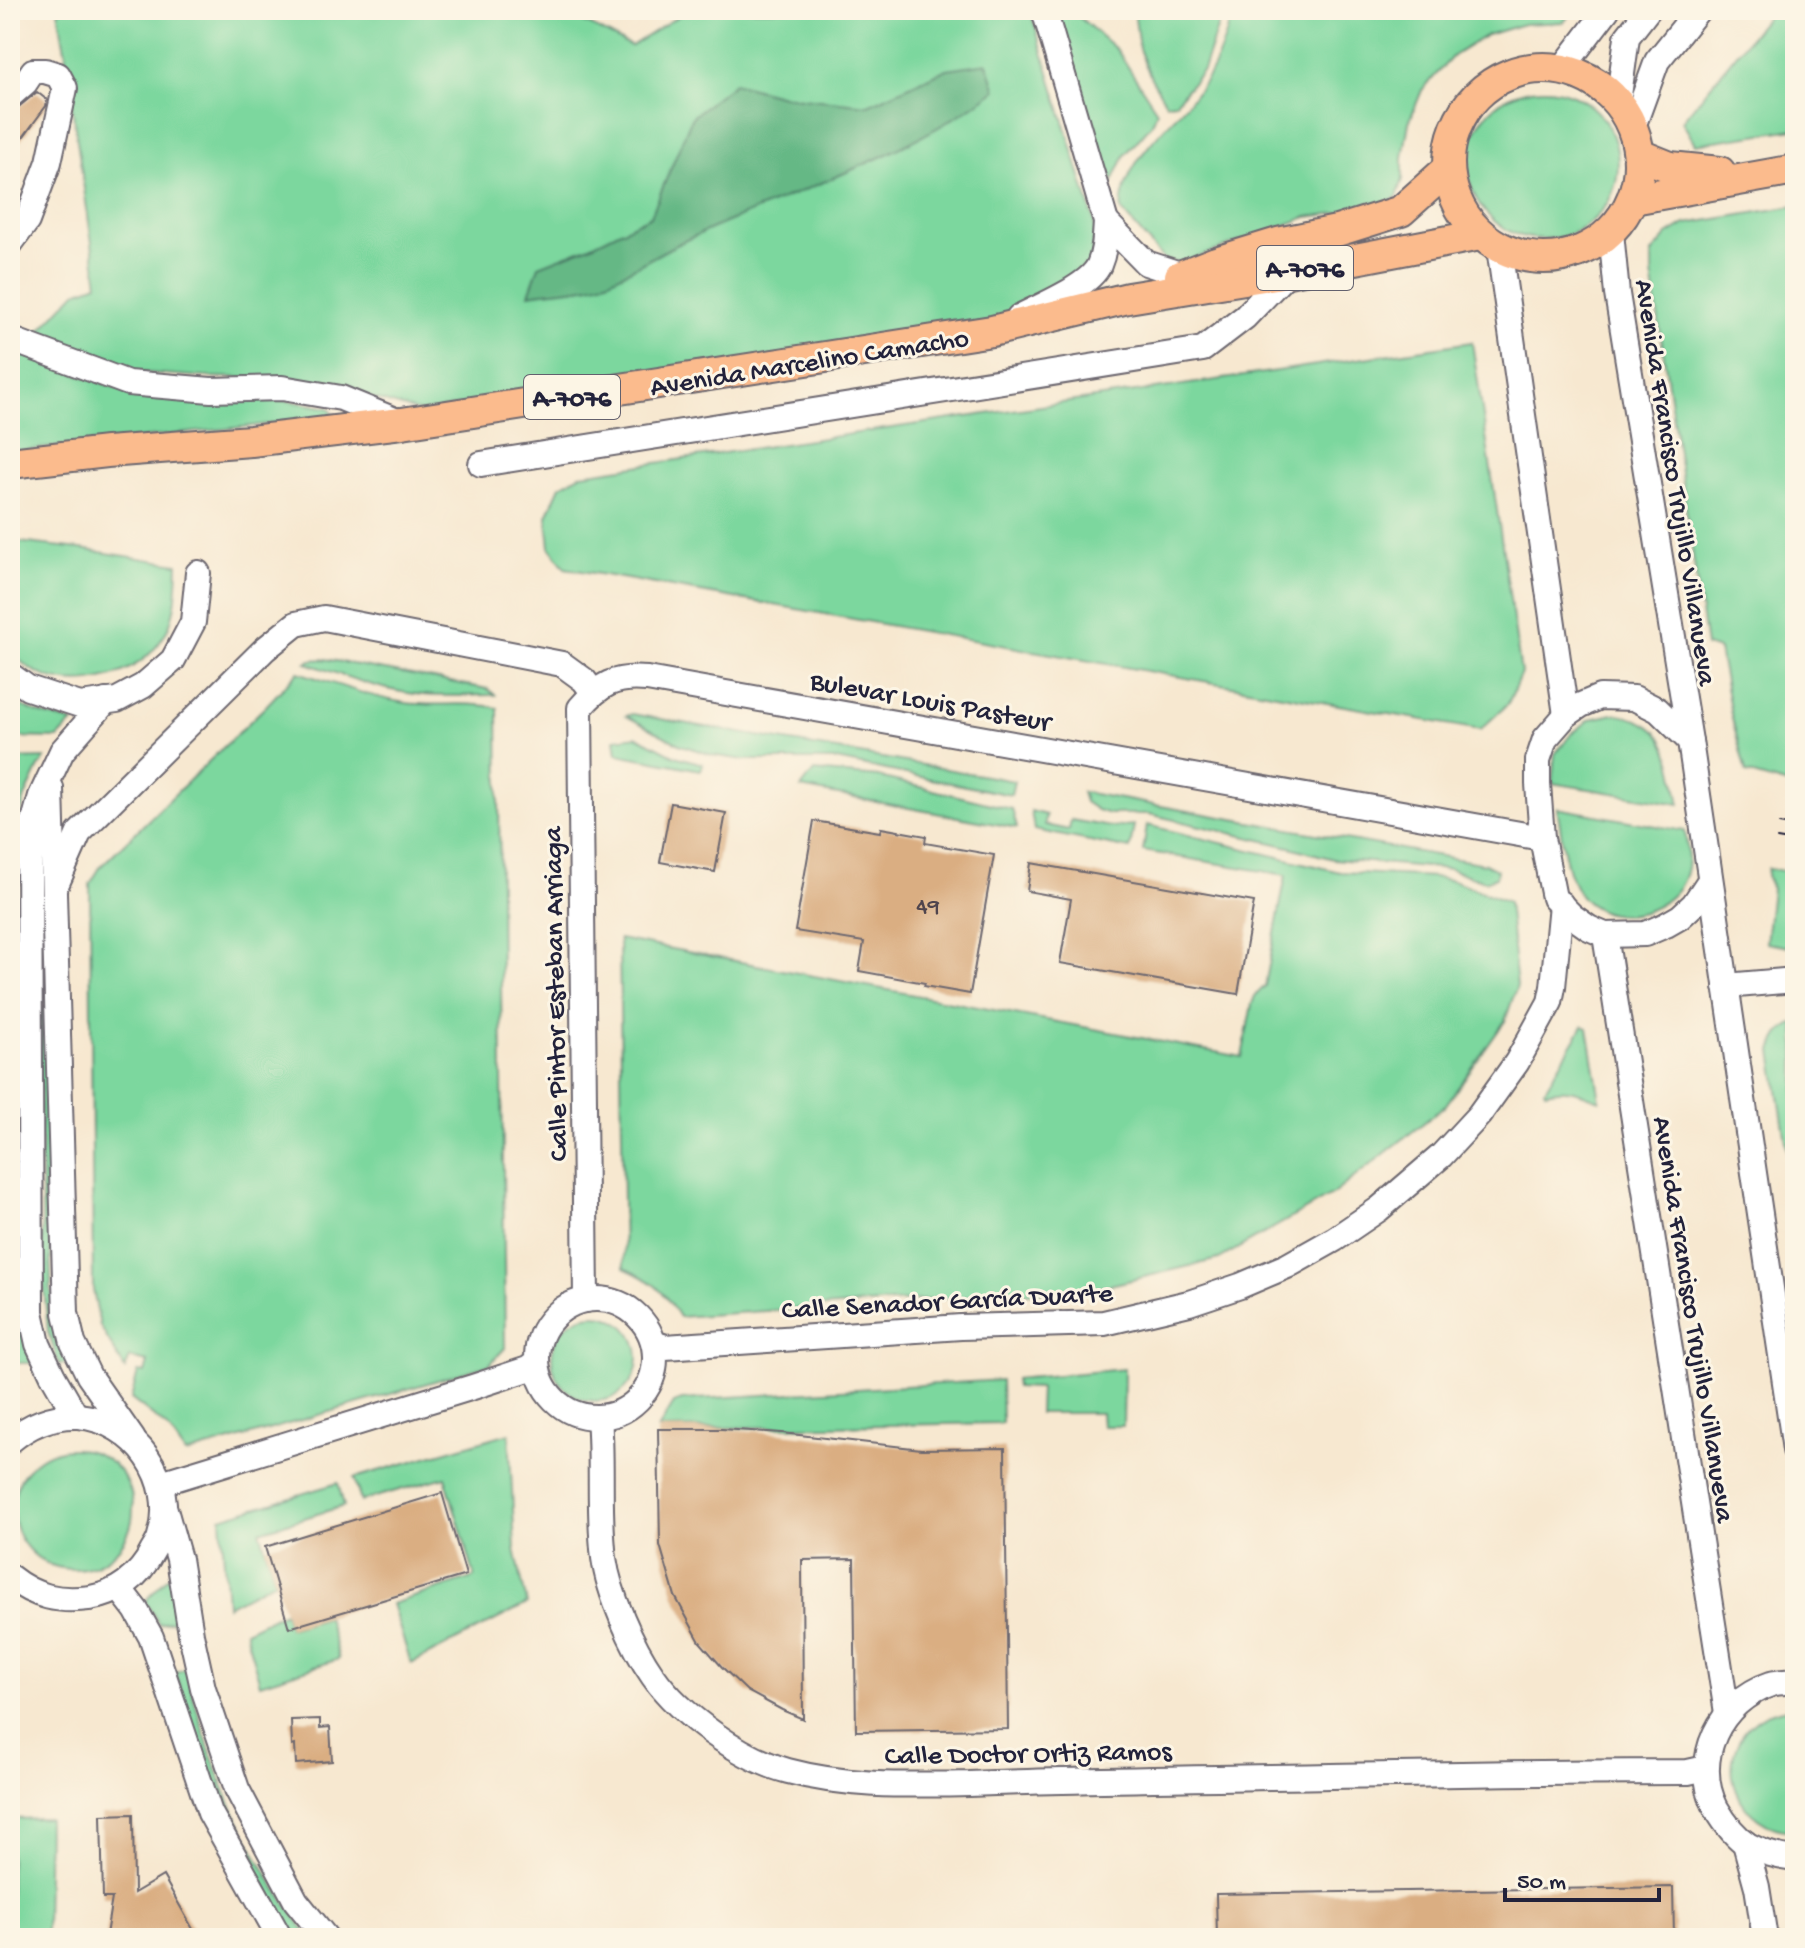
<svg xmlns="http://www.w3.org/2000/svg" width="1805" height="1948" font-family="'Gochi Hand',sans-serif">
	<style>
		.green { fill: #7cd79e; stroke: #4f7c6c; stroke-width: 2 }
		.forest { fill: #65b885; stroke: #446d60; stroke-width: 2 }
		.building { fill: #daae82 }
		.lines { fill: none; stroke-linecap: round; stroke-linejoin: round }
		.minor-casing { stroke: #6d676f; stroke-width: 28 }
		.major-casing { stroke: #6d676f; stroke-width: 34 }
		.minor { stroke: #fff; stroke-width: 24 }
		.major { stroke: #fbbb8d; stroke-width: 30 }
		.tram { stroke: #22223b; stroke-width: 2 }
		.labels { text-anchor: middle; stroke-width: 6; stroke-linejoin: round; paint-order: stroke }
		.number-label { font-size: 24px; fill: #50454d }
		.shield { fill: #fcf5e5; stroke: #63616e; stroke-width: 2 }
		.shield-label { font-size: 26px; font-weight: bold; fill: #22223b }
		.street-label { font-size: 28px; fill: #22223b; stroke: #fcf5e5 }
	</style>
	<rect width="100%" height="100%" fill="#fcf5e5"/>
	<filter id="ink" filterUnits="userSpaceOnUse"><feTurbulence type="fractalNoise" baseFrequency=".0125" numOctaves="2"/><feDisplacementMap in="SourceGraphic" scale="16" xChannelSelector="R" yChannelSelector="G"/><feConvolveMatrix kernelMatrix="1 2 1 2 8 2 1 2 1" color-interpolation-filters="sRGB"/></filter>
	<filter id="wash" filterUnits="userSpaceOnUse"><feTurbulence type="fractalNoise" baseFrequency=".006" numOctaves="4" result="noise"/><feDisplacementMap in="SourceGraphic" scale="32" xChannelSelector="R" yChannelSelector="G"/><feGaussianBlur stdDeviation="1.8" result="paint"/><feColorMatrix in="noise" values="0 0 0 0 0 0 0 0 0 0 0 0 0 0 0 0 0 1.4 0 .05"/><feComposite in="paint" operator="in"/></filter>
	<g filter="url(#wash)">
		<rect width="100%" height="100%" fill="#f7e8d0"/>
		<g class="green">
			<path d="M58,10H560L631,46L688,10H1030L1094,220L1097,254L1086,266L988,323L420,412L303,379L204,377L134,372L34,337L76,292L98,284L69,86L58,70L66,56Z"/>
			<path d="M1057,10H1071L1117,50L1157,111L1152,124L1125,155L1113,181L1098,149Z"/>
			<path d="M1134,10H1223L1203,70L1176,102L1166,103L1151,78L1139,49Z"/>
			<path d="M1233,10H1574L1564,22L1524,24L1487,35L1453,56L1422,90L1409,122L1403,157V179L1397,197L1376,208L1307,217L1182,263L1165,261L1121,210C1123,156 1174,125 1203,84C1219,61 1226,36 1233,10Z"/>
			<path d="M1772,10H1795V129L1695,144L1682,121Z"/>
			<circle cx="1543" cy="164" r="75"/>
			<path d="M1795,206V787L1746,773L1731,714L1719,650L1706,646L1652,274V253L1668,235L1686,224Z"/>
			<path d="M1472,342L1521,673L1508,704L1480,730L565,568L550,547L547,516L560,486L582,474Z"/>
			<path d="M10,350L144,398L283,400L329,408L335,417L10,452Z"/>
			<path d="M10,541L80,549L178,564C177,589 177,615 164,636C134,687 46,701 10,649Z"/>
			<path d="M325,659L488,689L495,695C466,695 437,698 408,693C373,688 340,674 306,663L311,660Z"/>
			<path d="M298,672C333,683 369,697 406,703C435,707 471,701 498,708L505,1348L489,1365L186,1454L167,1427L131,1399L138,1372L145,1373L148,1362L130,1358L125,1369L100,1326L93,1290L90,884L101,866L266,706Z"/>
			<path d="M10,699C30,712 49,717 73,722L58,738L10,737Z"/>
			<path d="M632,714L1014,781L1011,795L836,760H744L712,755L681,745L626,716Z"/>
			<path d="M1613,714C1671,721 1670,756 1680,804L1552,783L1555,754L1571,734L1591,719Z"/>
			<path d="M637,736L675,756L703,764L701,770L617,754L615,739Z"/>
			<path d="M45,758L38,769L25,797L17,827L14,855L16,984L10,985V759Z"/>
			<path d="M814,771L879,777L1012,809L1017,828L801,788Z"/>
			<path d="M1082,792L1485,864L1497,870L1496,877L1485,881L1450,869L1333,859L1290,847L1149,814H1109L1097,810L1085,802Z"/>
			<path d="M1557,808L1685,831C1688,850 1691,869 1680,886C1657,919 1602,927 1578,892C1564,870 1562,833 1557,808Z"/>
			<path d="M1031,811L1046,815L1045,825L1069,830L1071,820L1111,827L1134,825L1130,849L1034,830Z"/>
			<path d="M1147,825L1340,872L1434,877L1455,881L1508,902L1517,986L1505,1021L1445,1106L1333,1194L1219,1259L1098,1288L679,1317C662,1288 653,1281 624,1268L619,939L1242,1057L1252,1004L1255,996L1265,986L1286,875L1143,851Z"/>
			<path d="M1768,868L1795,873V948L1766,943L1772,889L1767,877Z"/>
			<path d="M16,1008L21,1308L36,1363H11L10,1009Z"/>
			<path d="M39,1008H47L51,1288L57,1333L70,1363L59,1364L48,1332L43,1274Z"/>
			<path d="M1795,1023V1200L1772,1051C1777,1035 1780,1031 1795,1023Z"/>
			<path d="M1583,1026L1588,1028L1600,1100C1579,1093 1570,1086 1546,1092L1545,1089Z"/>
			<circle cx="595" cy="1358" r="43"/>
			<path d="M1124,1369L1123,1426H1102L1101,1413H1039L1040,1388L1016,1387L1015,1379Z"/>
			<path d="M1001,1380L1002,1423L658,1429L674,1403L682,1400Z"/>
			<path d="M509,1433L515,1549L527,1604L411,1664L392,1604L475,1577L445,1477L361,1501L354,1478Z"/>
			<circle cx="73" cy="1509" r="60"/>
			<path d="M338,1483L344,1506L260,1531L275,1581L227,1606L221,1518Z"/>
			<path d="M168,1577H171L177,1620L159,1624L146,1603L147,1599Z"/>
			<path d="M284,1612L289,1628L327,1617L339,1659L260,1684L245,1631Z"/>
			<path d="M185,1669C196,1703 204,1738 217,1770C240,1831 272,1887 311,1938H298C259,1888 229,1831 206,1772C193,1740 185,1705 175,1672Z"/>
			<path d="M1795,1707V1831C1738,1831 1710,1760 1754,1722C1766,1712 1781,1709 1795,1707Z"/>
			<path d="M48,1818L46,1929L43,1938H10V1819Z"/>
		</g>
		<path class="forest" d="M987,63L996,90C903,159 788,193 684,241C656,254 630,272 602,283C584,289 549,291 529,294L539,266L590,246L651,216L692,117L734,83L783,96L868,105L947,69Z"/>
		<g id="blocks">
			<g class="building">
				<path d="M37,92L47,100L46,106L10,155V114Z"/>
				<path d="M671,803L726,813L715,872L660,862Z"/>
				<path d="M814,821L880,832L881,828L926,836L925,843L994,855L970,994L924,986L925,983L859,971L864,942L795,931Z"/>
				<path d="M1031,863L1254,902L1238,994L1060,963L1071,899L1027,891Z"/>
				<path d="M658,1429H722L782,1433L921,1449L1005,1448L1008,1729L856,1731L854,1559L802,1560L803,1719L782,1710L747,1691L722,1667L700,1642L675,1596L660,1545Z"/>
				<path d="M442,1493L466,1575L289,1628L265,1547Z"/>
				<path d="M320,1719V1728L330,1727L332,1761L296,1764L295,1745L292,1746L291,1720Z"/>
				<path d="M133,1814L134,1893L163,1876L198,1938H126L106,1935L112,1898H103L101,1815Z"/>
				<path d="M1673,1887L1674,1938H1217L1216,1894Z"/>
			</g>
		</g>
	</g>
	<g filter="url(#ink)">
		<use href="#blocks" fill-opacity="0" stroke="#6d676f" stroke-width="2"/>
		<g class="lines">
			<g class="minor-casing">
				<g id="minor">
					<path d="M1562,69L1607,10"/>
					<path d="M10,96L25,83L33,71H45L58,75L65,88L49,162L27,221L10,244"/>
					<path d="M1618,103L1627,37L1648,10"/>
					<path d="M1633,127L1657,61L1698,10"/>
					<path d="M1106,222L1146,263L1183,275"/>
					<path d="M1611,232L1617,294L1690,741L1795,1450"/>
					<path d="M1499,248L1566,715"/>
					<path d="M1019,317C1040,306 1090,286 1099,265C1105,251 1105,237 1106,222L1044,10"/>
					<path d="M10,339L128,383L211,390L282,388L341,398L402,423"/>
					<path d="M481,464L1203,349L1245,317L1288,272"/>
					<path d="M10,675L28,688L80,705L117,700L143,686L173,660L193,622L198,573"/>
					<path d="M1690,741L1658,710L1634,698L1600,697L1581,705L1566,715L1545,739L1538,760V784L1542,838L1554,898L1572,916L1589,928L1605,935L1645,934L1666,925L1680,917L1694,904L1710,880"/>
					<path d="M51,788L66,1313L73,1343L89,1376L133,1439"/>
					<path d="M57,883L79,833L265,649L296,624L324,618L562,664L584,680L593,692"/>
					<path d="M1605,935L1727,1713"/>
					<path d="M1726,986L1795,980"/>
					<circle cx="596" cy="1358" r="59"/>
					<path d="M586,1300L580,708C600,684 615,676 647,679L1542,838"/>
					<path d="M654,1343L665,1347L961,1327L1104,1323L1189,1303L1240,1286L1287,1266L1335,1239L1379,1209L1441,1156L1479,1115L1517,1062L1550,1002L1553,987L1561,904"/>
					<path d="M76,1416L53,1376L38,1344L31,1312L29,839L41,796L62,751L106,701"/>
					<path d="M599,1417C603,1464 598,1512 604,1558C609,1594 632,1646 653,1676C680,1715 742,1759 788,1771C847,1787 909,1785 969,1784C1013,1782 1058,1781 1103,1780C1298,1777 1493,1772 1688,1772L1706,1768"/>
					<path d="M10,1441C29,1425 52,1415 78,1416C135,1421 178,1480 160,1536C159,1541 155,1547 152,1552C140,1576 117,1594 90,1598C59,1602 35,1597 10,1577"/>
					<path d="M161,1483L473,1387L528,1369L537,1362"/>
					<path d="M164,1506L179,1559L191,1634L203,1688L237,1789L296,1901L326,1938"/>
					<path d="M119,1588L136,1610L151,1637L210,1813L280,1938"/>
					<path d="M1795,1681C1787,1682 1778,1682 1771,1684C1720,1701 1691,1759 1716,1808C1724,1822 1734,1836 1748,1845C1763,1853 1778,1857 1795,1859"/>
					<path d="M1745,1843L1757,1887L1765,1938"/>
				</g>
			</g>
			<g class="major-casing">
				<g id="major">
					<circle cx="1544" cy="163" r="95"/>
					<path d="M1640,155L1670,167L1720,172"/>
					<path d="M1633,199L1795,170"/>
					<path d="M1180,276L1216,262L1278,243L1337,231L1401,211L1448,169"/>
					<path d="M10,463L107,452L251,441L402,423L992,331L1128,298L1288,272L1480,235"/>
				</g>
			</g>
			<use href="#minor" class="minor"/>
			<use href="#major" class="major"/>
			<g class="tram">
				<path d="M1779,824L1795,827"/>
				<path d="M1777,839L1795,842"/>
			</g>
		</g>
	</g>
	<g class="labels">
		<g class="number-label">
			<text x="928" y="912">49</text>
		</g>
		<g class="shield">
			<rect x="1257" y="246" width="96" height="44" rx="6"/>
			<rect x="524" y="375" width="96" height="44" rx="6"/>
		</g>
		<g class="shield-label">
			<text x="1305" y="277">A-7076</text>
			<text x="572" y="406">A-7076</text>
		</g>
		<g class="street-label">
			<text transform="translate(809 360) rotate(-9)" y="10">Avenida Marcelino Camacho</text>
			<text transform="translate(1678 482) rotate(81)" y="10">Avenida Francisco Trujillo Villanueva</text>
			<text transform="translate(931 699) rotate(10)" y="10">Bulevar Louis Pasteur</text>
			<text transform="translate(553 994) rotate(-91)" y="10">Calle Pintor Esteban Arriaga</text>
			<text transform="translate(947 1299) rotate(-3)" y="10">Calle Senador García Duarte</text>
			<text transform="translate(1696 1319) rotate(81)" y="10">Avenida Francisco Trujillo Villanueva</text>
			<text transform="translate(1028 1751) rotate(-1)" y="10">Calle Doctor Ortiz Ramos</text>
		</g>
	</g>
	<rect width="1805" height="1948" fill="none" stroke="#fcf5e5" stroke-width="40"/>
	<path d="M1505 1888v12h154v-12" fill="none" stroke="#22223b" stroke-width="4"/>
	<text x="1517" y="1888" font-size="24" fill="#22223b" stroke="#fcf5e5" stroke-width="6" paint-order="stroke">50 m</text>
</svg>
